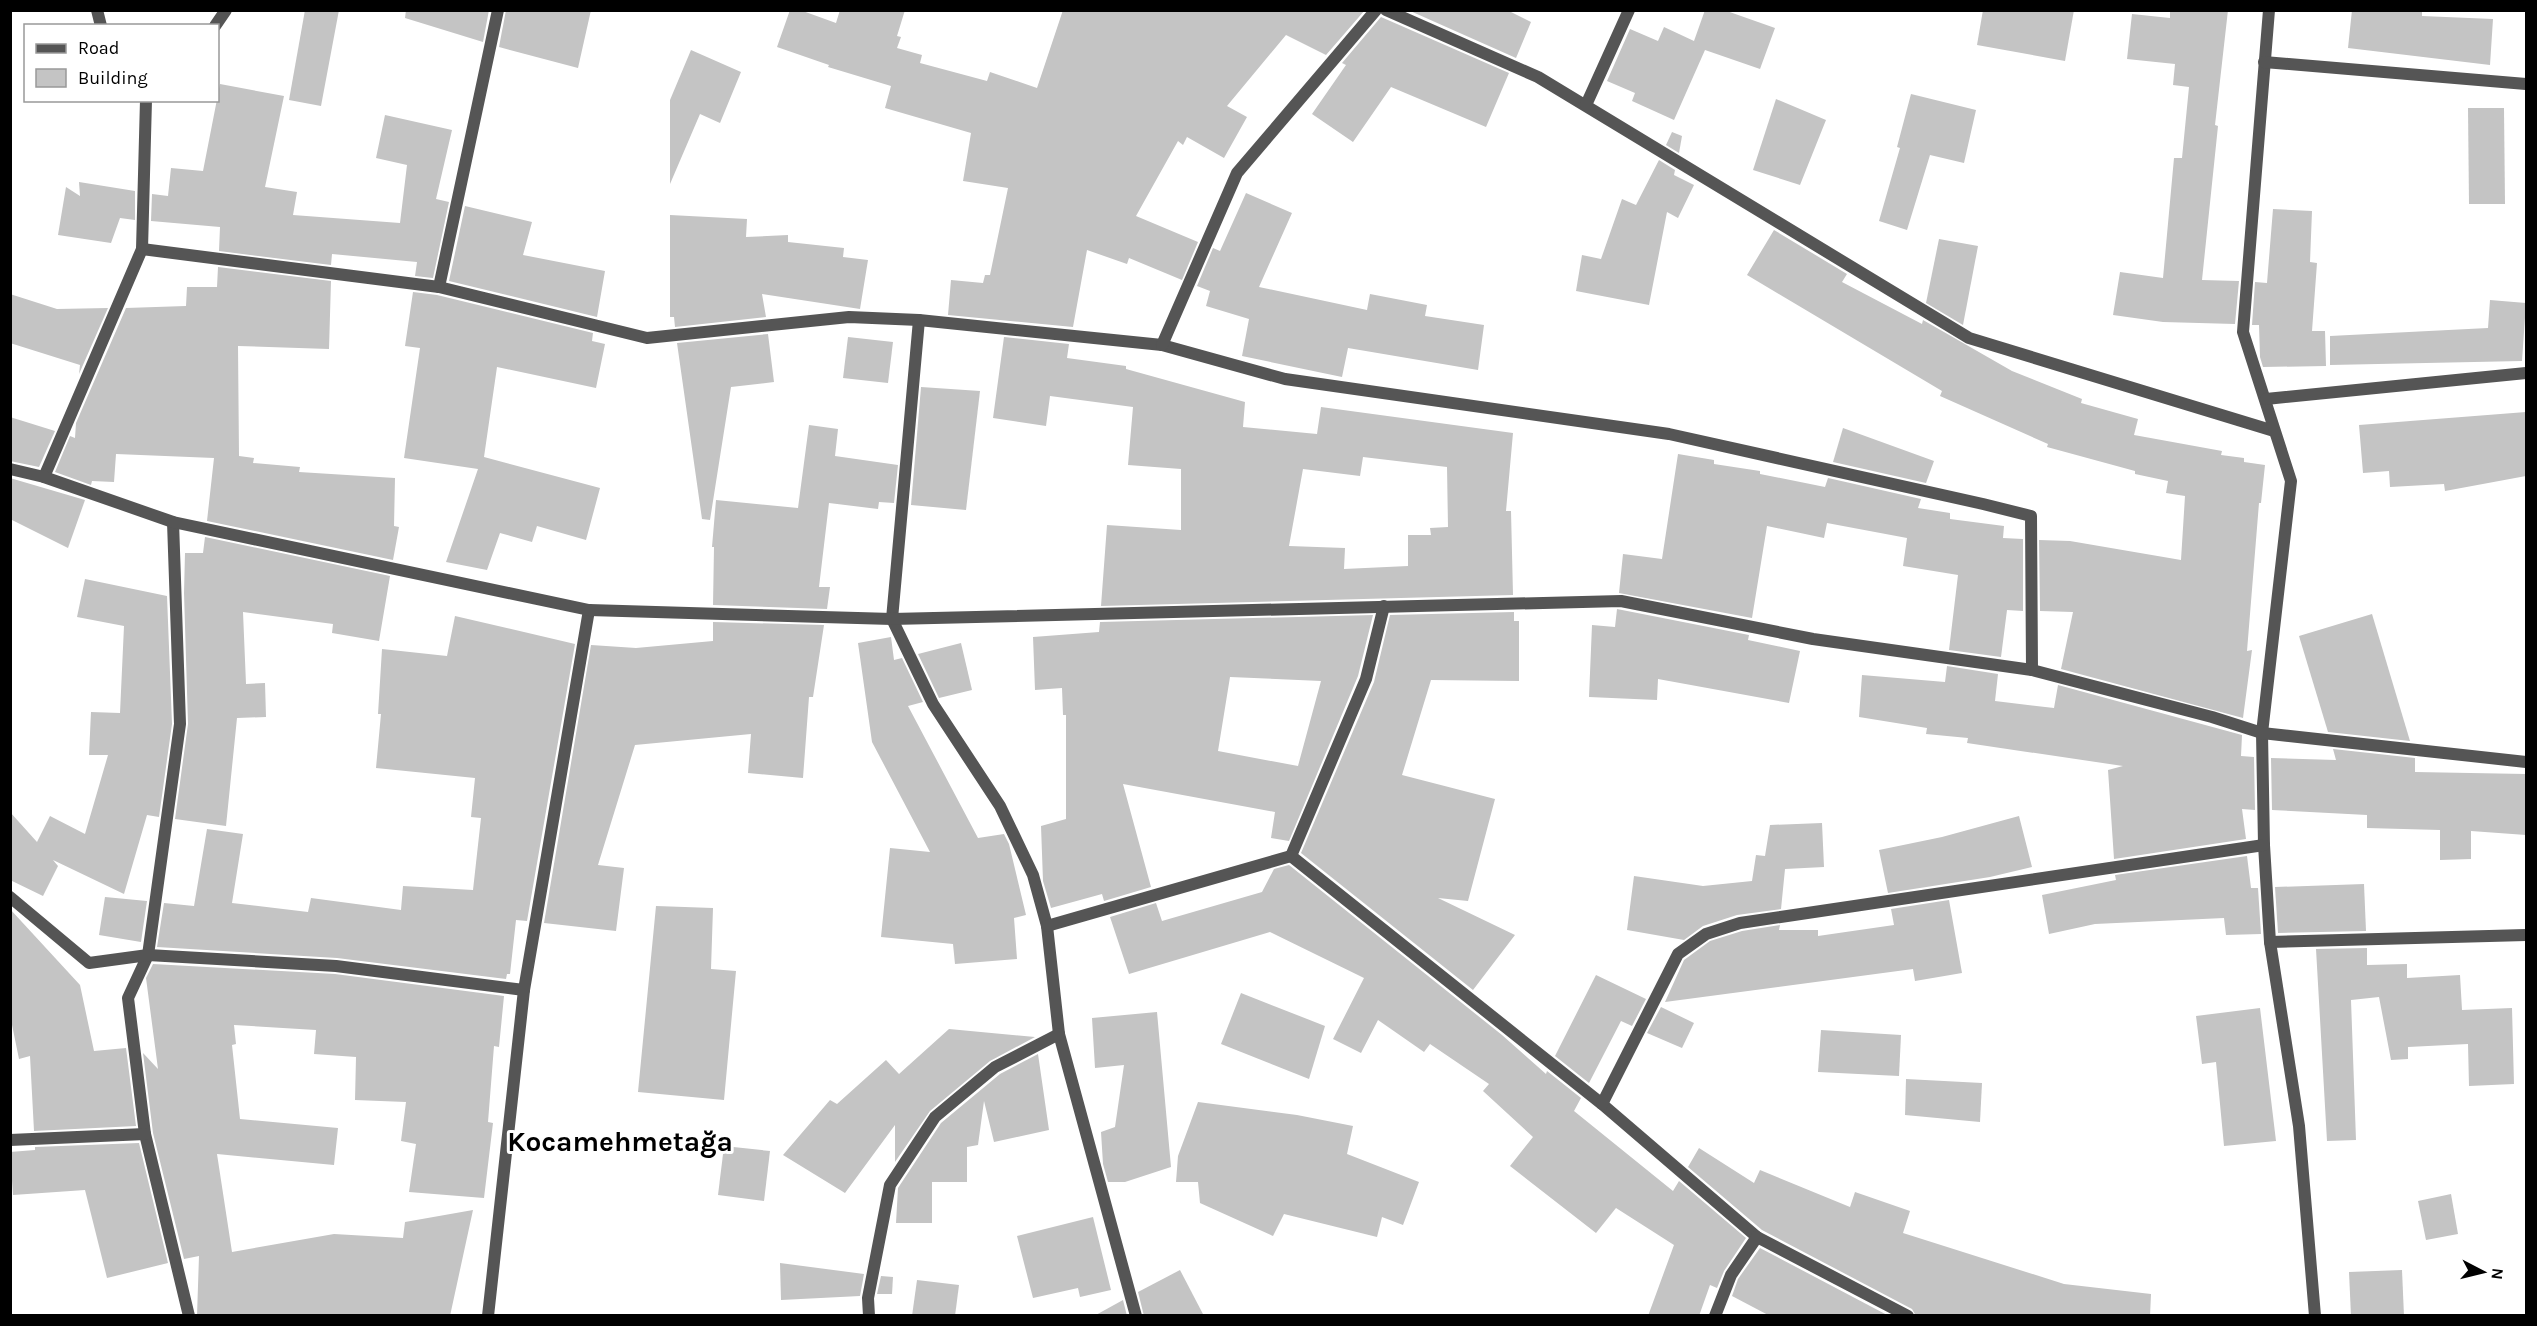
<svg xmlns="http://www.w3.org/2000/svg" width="2537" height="1326" font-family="Karla,sans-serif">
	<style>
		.building { fill: #c4c4c4; fill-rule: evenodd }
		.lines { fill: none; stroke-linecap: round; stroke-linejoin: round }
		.service { stroke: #555; stroke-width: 12 }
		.minor { stroke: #555; stroke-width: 12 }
		.tertiary { stroke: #555; stroke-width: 12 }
		.labels { text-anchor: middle; stroke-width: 6; stroke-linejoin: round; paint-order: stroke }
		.district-label { font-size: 28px; font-weight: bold; fill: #000; stroke: #fff }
	</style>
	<rect width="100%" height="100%" fill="#fff"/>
	<g class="building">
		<path d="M305,10H339L321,106L289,100Z"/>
		<path d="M406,10H489L483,42L405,18Z"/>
		<path d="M506,10H591L578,68L499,47Z"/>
		<path d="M790,10H800L836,23L840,10H905L897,36L901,37L897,48L922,55L920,63L987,81L990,72L1037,88L1063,10H1365L1326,55L1286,35L1227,106L1247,117L1224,158L1187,137L1183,145L1178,141L1136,216L1198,242L1182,280L1129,258L1127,264L1087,250L1073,327L948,315L951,280L983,283L985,275H990L1008,188L963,181L971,133L885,108L891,86L828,67L829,65L777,47Z"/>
		<path d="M1408,10H1507L1531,22L1516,58Z"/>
		<path d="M1705,10H1724L1775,28L1760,69L1705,50L1674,120L1632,101L1635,93L1607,81L1630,29L1658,41L1664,27L1694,41Z"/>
		<path d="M1983,10H2074L2065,61L1977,45Z"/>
		<path d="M2170,10H2228L2215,125L2218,126L2202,280L2239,281L2235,324L2163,322L2113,315L2120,272L2163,278L2174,158H2182L2189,87L2173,85L2175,64L2127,59L2132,14L2170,18Z"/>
		<path d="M2352,10H2422V16L2493,19L2490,65L2348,48Z"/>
		<path d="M1381,17L1509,73L1486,127L1391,87L1353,142L1312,114L1346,65L1342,63Z"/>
		<path d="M691,50L741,72L720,123L700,114L670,184V100Z"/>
		<path d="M220,84L284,96L265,187L297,192L293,215L400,223L407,165L376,158L385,115L452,130L436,199L449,202L433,278L415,276L417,262L332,254L331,265L219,251L220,227L151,221L152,194L168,196L171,168L203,171Z"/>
		<path d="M1911,94L1976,110L1964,163L1930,155L1907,230L1879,221L1900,148L1897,147Z"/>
		<path d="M1776,99L1826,120L1800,185L1753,170Z"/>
		<path d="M2468,108H2504L2505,204H2469Z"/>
		<path d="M1672,132L1682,136L1679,153L1666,145Z"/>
		<path d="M1659,160L1675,170L1674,175L1694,185L1678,218L1667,212L1649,305L1576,291L1582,255L1601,259L1622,199L1636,205Z"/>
		<path d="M79,182L135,191V220L120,218L111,243L58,235L66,187L80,196Z"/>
		<path d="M1246,193L1292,213L1259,287L1367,310L1370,294L1427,305L1425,316L1484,325L1478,370L1348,348L1342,377L1242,356L1249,319L1206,306L1210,291L1197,286L1213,248L1220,251Z"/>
		<path d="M465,206L532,222L523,255L605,271L597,317L449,281Z"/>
		<path d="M2273,209L2312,211L2310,262L2317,263L2312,331H2325L2326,366L2263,367L2260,357L2259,325H2252L2255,282L2267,283Z"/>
		<path d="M670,215L747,219L746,237L788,235V242L844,248L843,257L868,260L860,309L762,294L766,317L675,327L674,317H670Z"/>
		<path d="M1774,230L1847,274L1842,282L1922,324L1923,320L2012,371L2082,399L2081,403L2138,419L2134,435L2222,451L2221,455L2244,458V462L2265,465L2261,503H2259L2247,651L2252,650L2243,718L2061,669L2073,612L2040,611L2039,540L2070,541L2181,560L2185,496L2166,493L2168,481L2135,474V471L2047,447L2048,444L1940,396L1942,391L1747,275Z"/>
		<path d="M1939,239L1978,246L1963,325L1926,303Z"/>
		<path d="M218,267L331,281L329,349L238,346L239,456L254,458L253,463L300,467L299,472L395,478L394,526L399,527L393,560L207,521L214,458L116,454L114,482L92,481L91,485L55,472L70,436L75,438L76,423L126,308L186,306L187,287H217Z"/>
		<path d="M413,292L437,295L593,333L592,341L605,344L596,388L497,367L484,457L600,488L586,540L537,526L532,542L500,533L487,570L446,562L478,469L404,458L420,348L405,346Z"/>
		<path d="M10,294L57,309L108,308L79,374L80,365L10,343Z"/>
		<path d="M2490,300L2526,303L2522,361L2330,365V336L2488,328Z"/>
		<path d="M768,334L774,382L731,387L710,520L702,519L677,343Z"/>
		<path d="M848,337L893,342L888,383L843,378Z"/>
		<path d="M1004,337L1069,344L1067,358L1126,366V369L1245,402L1243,427L1317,434L1321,407L1513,433L1506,511H1511L1513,595L1101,606L1107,525L1181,530V469L1128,465L1133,407L1050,396L1046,426L993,418ZM1363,457L1447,467L1448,527L1430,528L1431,535H1408V566L1344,569L1345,548L1289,546L1303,469L1360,476Z"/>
		<path d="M921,387L980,391L966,510L911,505Z"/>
		<path d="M2526,412V476L2445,491L2444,484L2390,487L2389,471L2363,473L2359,425Z"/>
		<path d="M10,417L55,431L39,467L10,461Z"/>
		<path d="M809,425L838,429L835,456L898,465L894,503L879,502L878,509L829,503L819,587H830L827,609L713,605L714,547H712L716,500L798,508Z"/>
		<path d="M1843,428L1934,461L1926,483L1833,462Z"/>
		<path d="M1678,454L1714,460V464L1760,471V474L1825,487L1828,478L1921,499L1918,508L1950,513V519L2004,526L2003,538L2023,539V611L2007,610L2001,657L1949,650L1958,575L1903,566L1907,538L1827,523L1824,538L1767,526L1752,618L1619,593L1623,554L1662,559Z"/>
		<path d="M10,478L85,500L68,548L10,519Z"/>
		<path d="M205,537L390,576L379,641L332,633L333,624L243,612L246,684L265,683L266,717L237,718L226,826L175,819L188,724L184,593L185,553H203Z"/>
		<path d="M85,579L167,596L172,724L159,817L147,815L124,894L53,860L58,866L43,896L10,880V812L37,842L50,816L85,834L108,755H89L91,712L120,713L124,626L77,617Z"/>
		<path d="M1617,609L1749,635L1748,640L1800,651L1789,703L1658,679L1657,700L1589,697L1592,625L1615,627Z"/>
		<path d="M1514,612V621H1519V681L1431,680L1402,775L1495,799L1468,901L1438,898L1515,935L1473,990L1301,853L1374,682L1390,615Z"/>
		<path d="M2372,614L2410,741L2328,732L2299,636Z"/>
		<path d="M1373,615L1358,676L1289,841L1271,838L1275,812L1123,784L1151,887L1104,901L1102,894L1051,908L1043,881L1041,826L1066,819V715H1063L1062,688L1035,690L1033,637L1099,632L1100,622ZM1230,677L1321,681L1298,766L1218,751Z"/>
		<path d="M455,616L575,644L527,921L516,920L510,974H507L506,979L337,958L157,947L164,903L194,906L207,829L243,834L232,903L308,912L311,898L401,910L403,886L473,890L481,818L471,817L475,778L376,768L381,714H378L382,649L447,656Z"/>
		<path d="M713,622L824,625L813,697H809L803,778L748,773L751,734L635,745L598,865L624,868L616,931L544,923L591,645L636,648L713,641Z"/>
		<path d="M891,637L894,660L902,658L923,702L908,706L978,838L1004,834L1009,844L1026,915L1014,918L1017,959L955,964L953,944L881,937L890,848L930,852L872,742L858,643Z"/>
		<path d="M961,643L972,690L939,698L918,654Z"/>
		<path d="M1947,666L1998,674L1995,701L2054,708L2058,685L2242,735L2241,756L2254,757L2255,810L2242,809L2246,839L2114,859L2108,770L2123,766L1967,743L1968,738L1926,734L1927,728L1859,717L1862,675L1945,682Z"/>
		<path d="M2333,749L2415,758V772L2526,774V835L2471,831V859L2440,860V830L2367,828V815L2272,810L2271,758L2336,760Z"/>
		<path d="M2019,816L2032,867L1990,877L1888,893L1879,850L1942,837Z"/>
		<path d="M1822,823L1824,867L1785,869L1781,909L1737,915L1703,926L1684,940L1627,930L1634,876L1703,886L1752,881L1756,855L1765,856L1770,825Z"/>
		<path d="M2247,856L2251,888H2258L2261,934L2226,935L2224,918L2095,924L2049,934L2042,895L2116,880L2115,875Z"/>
		<path d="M1289,865L1502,1035L1546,1074L1547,1071L1581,1098L1574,1111L1673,1191L1679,1181L1746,1238L1724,1271L1717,1288L1710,1285L1699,1316H1648L1674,1245L1616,1208L1596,1233L1510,1166L1533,1137L1483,1091L1489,1084L1430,1044L1424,1052L1378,1020L1361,1053L1333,1039L1364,978L1270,932L1129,974L1110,917L1156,903L1162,921L1262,892L1274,869Z"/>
		<path d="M2364,884L2366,931L2278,933L2275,887Z"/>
		<path d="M105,897L147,901L141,942L99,935Z"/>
		<path d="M1949,900L1962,973L1915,981L1913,969L1665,1002L1684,960L1710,941L1742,931L1780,925L1779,930H1818V936L1894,925L1891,909Z"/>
		<path d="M656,906L713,908L711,969L736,971L724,1100L638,1092Z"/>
		<path d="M10,909L80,985L94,1051L126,1048L136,1126L34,1131L30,1056L19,1059L10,1015Z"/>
		<path d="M2367,948V965L2407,964V978L2460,975L2462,1010L2512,1008L2514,1084L2469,1086L2468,1044L2408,1047V1059L2391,1060L2379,997L2351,1000L2356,1140L2327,1141L2316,949Z"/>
		<path d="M153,964L335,974L504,996L499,1047L494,1046L488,1122L493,1123L484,1198L409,1192L416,1144L401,1141L406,1102L355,1100L356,1057L314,1054L316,1030L234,1025L236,1044L232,1045L240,1119L338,1128L334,1165L217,1154L232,1252L334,1234L403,1238L405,1222L473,1210L450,1316H197L199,1256L184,1259L153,1133L143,1053L158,1069L146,978Z"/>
		<path d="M1596,975L1646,999L1632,1026L1621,1021L1589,1083L1555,1056Z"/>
		<path d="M1241,993L1325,1026L1309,1079L1221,1044Z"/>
		<path d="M1661,1007L1694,1023L1682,1048L1647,1033Z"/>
		<path d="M2260,1008L2276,1141L2224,1146L2216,1062L2202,1064L2196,1016Z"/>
		<path d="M1157,1012L1171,1167L1125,1182H1108L1103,1164L1101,1132L1115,1127L1124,1065L1095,1068L1092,1018Z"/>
		<path d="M949,1029L1035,1037L990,1061L930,1111L895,1162V1125L845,1193L783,1155L830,1100L837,1104L886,1060L899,1074Z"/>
		<path d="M1821,1030L1901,1035L1899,1076L1818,1072Z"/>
		<path d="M1038,1054L1049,1130L994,1142L984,1101L978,1145L967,1147V1182H932V1223H896L898,1188L941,1123L1000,1074Z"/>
		<path d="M1906,1079L1982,1083L1980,1122L1905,1115Z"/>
		<path d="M1198,1102L1297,1115L1353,1126L1347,1154L1419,1182L1403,1225L1382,1217L1377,1237L1284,1214L1273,1236L1200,1203L1198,1182H1176L1178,1156Z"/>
		<path d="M139,1143L168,1263L107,1278L85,1190L13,1195L10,1152L35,1150V1147Z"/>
		<path d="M724,1146L770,1151L764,1201L718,1195Z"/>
		<path d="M1699,1148L1754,1183L1760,1170L1850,1207L1855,1192L1910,1211L1903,1233L2064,1284L2151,1294L2150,1316H1916L1912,1309L1762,1230L1688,1167Z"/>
		<path d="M2451,1194L2458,1234L2426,1240L2418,1201Z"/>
		<path d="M1093,1217L1111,1290L1080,1297L1078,1288L1033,1298L1017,1236Z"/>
		<path d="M1760,1248L1889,1316H1770L1732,1296L1738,1279Z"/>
		<path d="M780,1263L864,1274L860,1296L781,1300Z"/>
		<path d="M1180,1270L1204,1316H1144L1138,1292Z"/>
		<path d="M2402,1270L2404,1316H2351L2349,1272Z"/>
		<path d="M881,1276L893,1277L892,1294H877Z"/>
		<path d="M917,1280L959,1285L955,1316H912Z"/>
		<path d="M1123,1300L1127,1316H1094Z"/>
	</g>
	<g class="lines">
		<path class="service" d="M215,26L226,10"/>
		<g class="minor">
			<path d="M97,10L101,26"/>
			<path d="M498,10L439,287L647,338L849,317L919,320L1162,345L1285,379L1669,434L1983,504L2031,516L2032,670"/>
			<path d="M1386,10L1538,77L1969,338L2274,431"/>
			<path d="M2269,10L2243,332L2291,481L2262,733L2264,845L2270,942L2299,1126L2315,1316"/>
			<path d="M2264,62L2526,84"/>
			<path d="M1586,105L1629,10"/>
			<path d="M142,249L439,287"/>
			<path d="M919,320L892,619L933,704L1000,806L1033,875L1047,926L1059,1034L1136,1316"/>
			<path d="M1162,345L1237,173L1376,10"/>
			<path d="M2266,399L2526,373"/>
			<path d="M44,477L142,249L146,100"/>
			<path d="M173,522L180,724L148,955L128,998L145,1134L189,1316"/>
			<path d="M1291,856L1602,1104L1757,1237L1908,1316"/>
			<path d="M1291,856L1366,679L1384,606"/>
			<path d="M10,897L89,963L148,955L336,966L524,990"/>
			<path d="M1047,926L1291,856"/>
			<path d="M2270,942L2526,935"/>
			<path d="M1602,1104L1678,954L1706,934L1740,923L2264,845"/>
			<path d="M10,1140L145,1134"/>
			<path d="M488,1316L524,990L589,610"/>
			<path d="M869,1316L868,1298L890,1185L935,1117L995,1067L1059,1034"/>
			<path d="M1715,1316L1731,1275L1757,1237"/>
		</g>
		<path class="tertiary" d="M10,469L44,477L173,522L589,610L892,619L1621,601L1813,639L2032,670L2212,717L2262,733L2526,762"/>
	</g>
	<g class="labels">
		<g class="district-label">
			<text x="620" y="1151">Kocamehmetağa</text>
		</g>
	</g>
	<rect width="2537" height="1326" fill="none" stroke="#000000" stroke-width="24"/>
	<rect x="24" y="24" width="195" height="78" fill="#ffffff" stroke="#999999" stroke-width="1.5"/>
	<rect x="36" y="44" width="30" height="9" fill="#555555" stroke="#999999" stroke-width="1.5"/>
	<text x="78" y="54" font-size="18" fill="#000000">Road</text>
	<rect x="36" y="69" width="30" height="18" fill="#c4c4c4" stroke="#999999" stroke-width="1.5"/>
	<text x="78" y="84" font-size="18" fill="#000000">Building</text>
	<g transform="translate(2483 1272) rotate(97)" stroke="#ffffff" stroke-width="4.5" paint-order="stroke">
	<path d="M0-4.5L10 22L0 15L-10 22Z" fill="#000000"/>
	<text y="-9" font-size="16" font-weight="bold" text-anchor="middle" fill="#000000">N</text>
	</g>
</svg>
